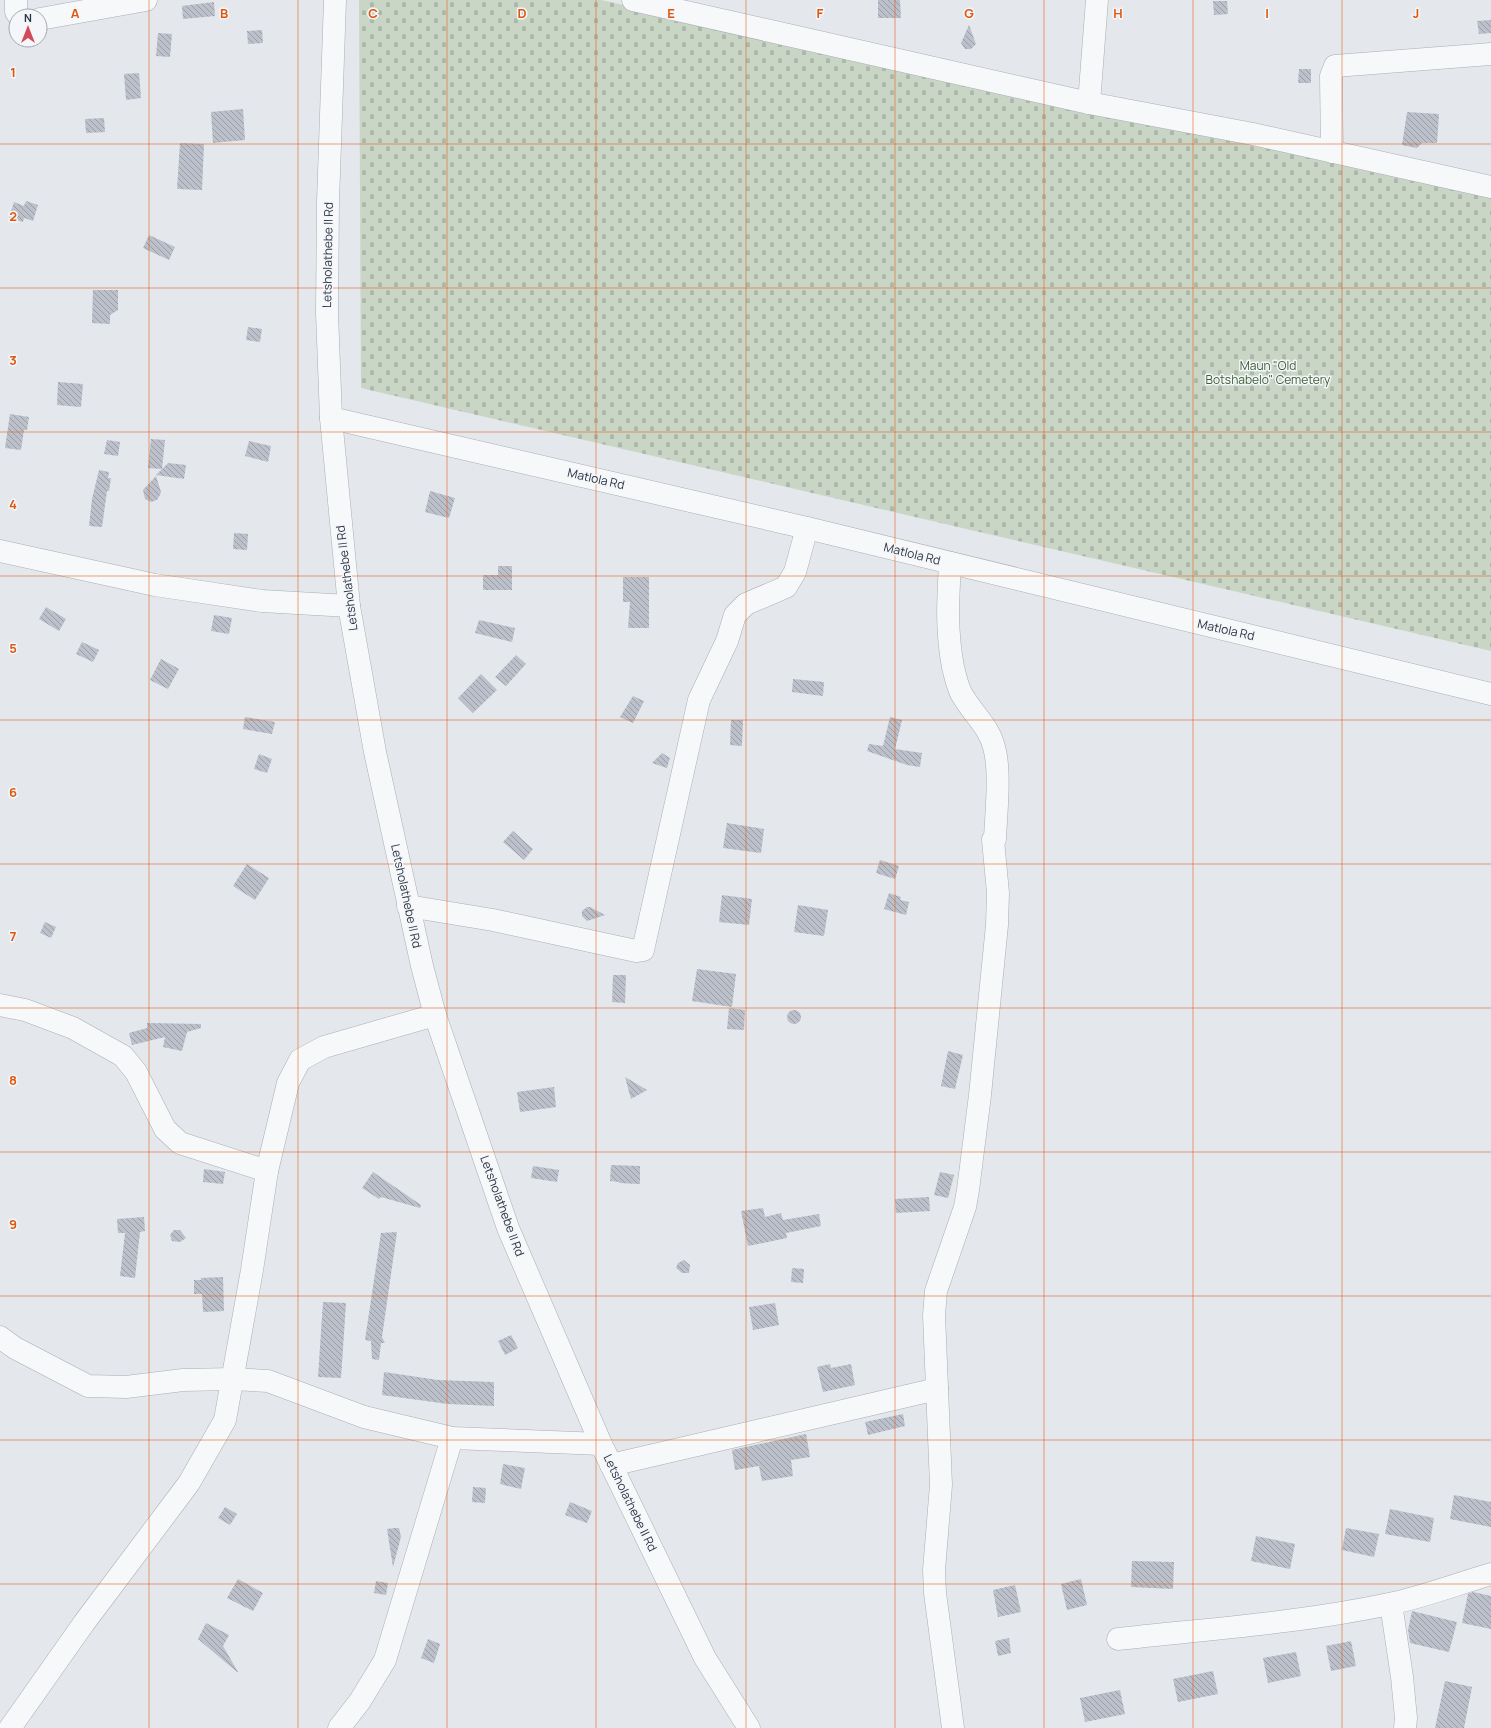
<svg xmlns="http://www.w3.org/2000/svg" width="1491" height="1728" font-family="Manrope,sans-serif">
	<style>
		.cemetery { fill: url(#cemetery-stones) }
		.building { fill: url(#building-back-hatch) }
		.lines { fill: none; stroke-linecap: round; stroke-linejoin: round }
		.minor-casing { stroke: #a9aeb7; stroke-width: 23 }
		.minor { stroke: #f7f8fa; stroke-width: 22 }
		.grid { fill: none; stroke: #df570f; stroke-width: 1; stroke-opacity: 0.55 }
		.labels { text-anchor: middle; stroke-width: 3; stroke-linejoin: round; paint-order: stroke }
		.street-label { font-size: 12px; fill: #2b3445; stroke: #f4f6f9 }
		.park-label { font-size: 12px; fill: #3f6138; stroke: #f4f6f9 }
		.grid-label { font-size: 13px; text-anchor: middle; font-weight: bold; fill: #df570f; stroke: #f4f6f9; stroke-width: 3; stroke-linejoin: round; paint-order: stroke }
	</style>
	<defs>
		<pattern id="cemetery-stones" width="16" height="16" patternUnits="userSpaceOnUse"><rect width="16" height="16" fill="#c9d6c5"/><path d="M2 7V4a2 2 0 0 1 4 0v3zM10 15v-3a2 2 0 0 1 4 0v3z" fill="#adb8ab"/></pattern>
		<pattern id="building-back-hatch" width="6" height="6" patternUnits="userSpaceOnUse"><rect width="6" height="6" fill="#bbc0ca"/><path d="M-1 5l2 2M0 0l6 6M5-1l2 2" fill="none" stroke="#989da6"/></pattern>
	</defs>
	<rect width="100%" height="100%" fill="#e4e7ec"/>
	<path class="cemetery" d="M359,0H601L1491,195V651L361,388Z"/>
	<g class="building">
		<path d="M878,0H900L901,18H878Z"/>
		<path d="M1213,1H1227L1228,14L1214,15Z"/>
		<path d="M214,2L215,16L183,19L182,6Z"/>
		<path d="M1491,20V33L1479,34L1477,21Z"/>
		<path d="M969,25L976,44L971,49H965L961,43Z"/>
		<path d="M262,30L263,43L248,44L247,31Z"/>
		<path d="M158,33L172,34L170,57L156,56Z"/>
		<path d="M1299,69H1311V83H1298Z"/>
		<path d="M139,73L141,98L126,100L124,74Z"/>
		<path d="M243,109L245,140L213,143L211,112Z"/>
		<path d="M1407,112L1439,114L1437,143H1422L1417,148L1402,145Z"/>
		<path d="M104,118L105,132L86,133L85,119Z"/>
		<path d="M180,143L204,144L202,190L177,189Z"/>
		<path d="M26,201L38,205L33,221L24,218L23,222L9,218L14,202L24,206Z"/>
		<path d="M149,235L175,247L169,260L143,248Z"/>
		<path d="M93,290H118V310L110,315V324L92,323Z"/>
		<path d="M248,327L262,329L260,342L246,340Z"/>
		<path d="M58,382L83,384L81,407L57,405Z"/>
		<path d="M10,414L29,417L27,430H24L21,450L5,448Z"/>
		<path d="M151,439L165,440L162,469L168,463L186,465L184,479L156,475L162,469L148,468Z"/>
		<path d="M107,440L120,442L118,456L104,454Z"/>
		<path d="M249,441L271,446L268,462L245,456Z"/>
		<path d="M99,470L109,472L108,478H111L109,491H107L102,527L89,526L92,499Z"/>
		<path d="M156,476L161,492L160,495L157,500L151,502L145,499L143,490Z"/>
		<path d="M430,491L455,498L449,518L425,512Z"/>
		<path d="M234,533L248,534L247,550L233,549Z"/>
		<path d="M498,566H512V590H483V575H498Z"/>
		<path d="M623,577H649V628H628L630,602H623Z"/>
		<path d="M46,607L66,619L59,631L39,619Z"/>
		<path d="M214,615L232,618L229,634L211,631Z"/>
		<path d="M479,620L515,628L512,642L475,633Z"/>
		<path d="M82,642L99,650L93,662L76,654Z"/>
		<path d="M516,655L526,664L506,686L495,677Z"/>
		<path d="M161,659L179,669L168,689L150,680Z"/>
		<path d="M481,674L497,690L473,713L458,698Z"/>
		<path d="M793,679L824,682L823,696L792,692Z"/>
		<path d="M633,696L644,701L633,723L620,717Z"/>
		<path d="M245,717L275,722L272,734L243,729Z"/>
		<path d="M890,717L902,720L895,749L922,753L920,767L907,765L867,751L869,744L883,746Z"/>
		<path d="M731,720H743L742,746L730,745Z"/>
		<path d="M662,753L670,758L667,768L652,763Z"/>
		<path d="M259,754L272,759L267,773L254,769Z"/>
		<path d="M727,823L764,829L761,853L723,848Z"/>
		<path d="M513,831L533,849L524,860L503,842Z"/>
		<path d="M880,860L899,866L895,879L876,873Z"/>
		<path d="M247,864L269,878L255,900L233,886Z"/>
		<path d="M889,893L901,897L900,900L909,902L906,915L884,909Z"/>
		<path d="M722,895L752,899L749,925L719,922Z"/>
		<path d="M798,905L828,910L824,936L794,932Z"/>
		<path d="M587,907H590L605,915L587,921L582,916V911Z"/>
		<path d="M45,922L56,927L51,938L40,933Z"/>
		<path d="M697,969L736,974L732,1007L692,1001Z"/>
		<path d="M613,975H626L625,1003L612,1002Z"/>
		<path d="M729,1008L745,1010L744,1030L727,1029Z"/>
		<circle cx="794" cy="1017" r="7"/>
		<path d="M147,1023L201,1024V1028L187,1032L182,1051L163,1047L165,1037L132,1045L129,1033L147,1028Z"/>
		<path d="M948,1051L963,1055L955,1089L941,1086Z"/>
		<path d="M625,1077L647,1090L631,1099Z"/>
		<path d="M554,1087L556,1107L520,1112L517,1092Z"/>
		<path d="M611,1165L640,1166V1184L619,1183V1182L610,1181Z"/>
		<path d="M533,1166L559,1170L557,1182L531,1178Z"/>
		<path d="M204,1169L225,1172L223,1184L203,1182Z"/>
		<path d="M373,1172L421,1205L420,1208L381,1197L379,1199L362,1188Z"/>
		<path d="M940,1172L954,1175L948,1198L934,1195Z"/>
		<path d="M929,1197L930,1211L896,1213L895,1199Z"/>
		<path d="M763,1208L765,1217L781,1213L783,1220L819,1214L821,1226L786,1233L787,1238L748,1246L741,1211Z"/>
		<path d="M144,1217L145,1231L140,1232L135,1278L120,1276L125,1233H118L117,1219Z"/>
		<path d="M174,1230H180L186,1238L180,1242L172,1241L170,1235Z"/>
		<path d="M397,1232L382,1337L385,1343H381L379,1360L372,1359L371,1341L365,1340L381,1233Z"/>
		<path d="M684,1260L690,1265L689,1273H682L676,1268L678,1263Z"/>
		<path d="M792,1268L804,1269L803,1283L791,1282Z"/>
		<path d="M223,1277L224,1311L203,1312L202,1294H194V1280H201V1278Z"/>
		<path d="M323,1302L346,1303L341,1378L318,1377Z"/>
		<path d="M775,1303L779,1325L753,1330L749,1307Z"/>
		<path d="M511,1335L518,1348L505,1355L498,1341Z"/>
		<path d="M830,1364L831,1368L851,1364L855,1385L823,1392L817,1367Z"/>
		<path d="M384,1372L438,1380L494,1382V1406L448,1404L382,1395Z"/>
		<path d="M903,1414L905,1426L868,1435L865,1422Z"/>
		<path d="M806,1434L810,1457L791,1460L793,1476L762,1481L759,1466L735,1470L732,1450Z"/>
		<path d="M503,1464L525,1468L521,1489L500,1484Z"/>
		<path d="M473,1487L486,1488L485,1503L472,1502Z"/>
		<path d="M1454,1495L1491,1502V1527L1450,1519Z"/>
		<path d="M570,1502L592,1511L587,1523L565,1515Z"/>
		<path d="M225,1507L237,1514L230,1525L218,1518Z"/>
		<path d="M1390,1509L1434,1518L1430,1542L1385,1534Z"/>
		<path d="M394,1528H399L401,1537L393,1567L387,1529Z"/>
		<path d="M1346,1528L1379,1534L1374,1557L1342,1550Z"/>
		<path d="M1256,1536L1295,1544L1290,1569L1251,1561Z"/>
		<path d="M1132,1561L1174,1562L1173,1589L1131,1587Z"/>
		<path d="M238,1579L263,1593L253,1611L227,1598Z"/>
		<path d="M1081,1579L1087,1605L1067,1610L1061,1584Z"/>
		<path d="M376,1581L388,1583L386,1595L374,1593Z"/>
		<path d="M1015,1585L1021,1612L998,1617L993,1590Z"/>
		<path d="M1473,1592L1491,1596V1629L1462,1623L1468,1594Z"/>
		<path d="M1412,1611L1457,1622L1449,1652L1410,1643L1408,1630Z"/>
		<path d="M206,1623L229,1635L223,1646L238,1672H237L198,1639Z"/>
		<path d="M1009,1638L1011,1653L998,1656L995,1641Z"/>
		<path d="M428,1639L440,1644L434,1663L421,1658Z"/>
		<path d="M1351,1641L1356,1666L1331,1671L1326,1646Z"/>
		<path d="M1296,1652L1301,1676L1268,1683L1263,1658Z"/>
		<path d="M1213,1671L1218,1694L1178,1702L1173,1679Z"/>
		<path d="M1445,1681L1472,1687L1464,1728H1435Z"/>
		<path d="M1120,1690L1125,1714L1085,1722L1080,1698Z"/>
	</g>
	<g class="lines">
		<g class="minor-casing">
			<g id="minor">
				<path d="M16,0V12L19,16"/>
				<path d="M335,0L328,202L327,313L331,418L349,606L375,752L422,966L435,1015L508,1228L601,1444L705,1658L749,1728"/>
				<path d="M633,0L1089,103L1253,134L1491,187"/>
				<path d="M40,19L146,0"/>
				<path d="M1089,103L1097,0"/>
				<path d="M1332,152L1331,76L1335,66L1491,54"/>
				<path d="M331,418L807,528L1491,694"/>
				<path d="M0,551L155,585L262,601L349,606"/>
				<path d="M950,563C948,600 946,630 953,667C955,675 957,685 961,693C971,712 989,726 994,747C1001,771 996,814 995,839L993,840L998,893L997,925L980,1095L968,1190L965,1207L936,1291L934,1315L941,1485L934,1570L935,1593L953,1728"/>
				<path d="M408,906L493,920L636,951L643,950L699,700L727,641L735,615L746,604L786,587L795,572L807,528"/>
				<path d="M0,1005L25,1010L73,1028L123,1056L136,1072L165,1129L180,1143L267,1171"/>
				<path d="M0,1337L15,1348L88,1386L126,1387L183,1380L232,1379L268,1381L364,1417L452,1438L601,1444"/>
				<path d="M611,1465L937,1389"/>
				<path d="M1391,1604L1402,1677L1406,1718L1405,1728"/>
				<path d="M1118,1639C1208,1629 1300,1623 1389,1604C1423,1597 1457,1584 1491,1574"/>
				<path d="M10,1728L84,1623L189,1483L225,1420L252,1270L267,1171L288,1083L300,1060L324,1047L435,1015"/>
				<path d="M339,1728L360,1701L385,1660L452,1438"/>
			</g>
		</g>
		<use href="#minor" class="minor"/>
	</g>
	<path class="grid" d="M149,0V1728M298,0V1728M447,0V1728M596,0V1728M746,0V1728M895,0V1728M1044,0V1728M1193,0V1728M1342,0V1728M0,144H1491M0,288H1491M0,432H1491M0,576H1491M0,720H1491M0,864H1491M0,1008H1491M0,1152H1491M0,1296H1491M0,1440H1491M0,1584H1491"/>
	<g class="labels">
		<g class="street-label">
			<text transform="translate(328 255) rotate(-89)" y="4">Letsholathebe II Rd</text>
			<text transform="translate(596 479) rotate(13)" y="4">Matlola Rd</text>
			<text transform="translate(912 554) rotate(14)" y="4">Matlola Rd</text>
			<text transform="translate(347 578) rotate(-97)" y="4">Letsholathebe II Rd</text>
			<text transform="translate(1226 630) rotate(13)" y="4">Matlola Rd</text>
			<text transform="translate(406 896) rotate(78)" y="4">Letsholathebe II Rd</text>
			<text transform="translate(502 1206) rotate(70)" y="4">Letsholathebe II Rd</text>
			<text transform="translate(630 1503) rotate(64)" y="4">Letsholathebe II Rd</text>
		</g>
		<g class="park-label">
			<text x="1268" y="370">Maun "Old<tspan x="1268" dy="14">Botshabelo" Cemetery</tspan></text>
		</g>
	</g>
	<g class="grid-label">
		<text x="75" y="18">A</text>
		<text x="224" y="18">B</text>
		<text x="373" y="18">C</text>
		<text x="522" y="18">D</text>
		<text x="671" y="18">E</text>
		<text x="820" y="18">F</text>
		<text x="969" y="18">G</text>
		<text x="1118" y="18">H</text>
		<text x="1267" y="18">I</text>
		<text x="1416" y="18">J</text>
		<text x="13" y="77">1</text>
		<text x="13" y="221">2</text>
		<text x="13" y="365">3</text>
		<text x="13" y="509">4</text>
		<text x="13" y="653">5</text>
		<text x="13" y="797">6</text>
		<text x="13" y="941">7</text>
		<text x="13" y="1085">8</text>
		<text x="13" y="1229">9</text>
	</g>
	<g transform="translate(28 28)"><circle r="19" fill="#f4f6f9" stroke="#a4a8b1"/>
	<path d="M0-3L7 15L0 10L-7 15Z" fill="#d1495b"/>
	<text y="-6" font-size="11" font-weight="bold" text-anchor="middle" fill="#2b3445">N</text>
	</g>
</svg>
